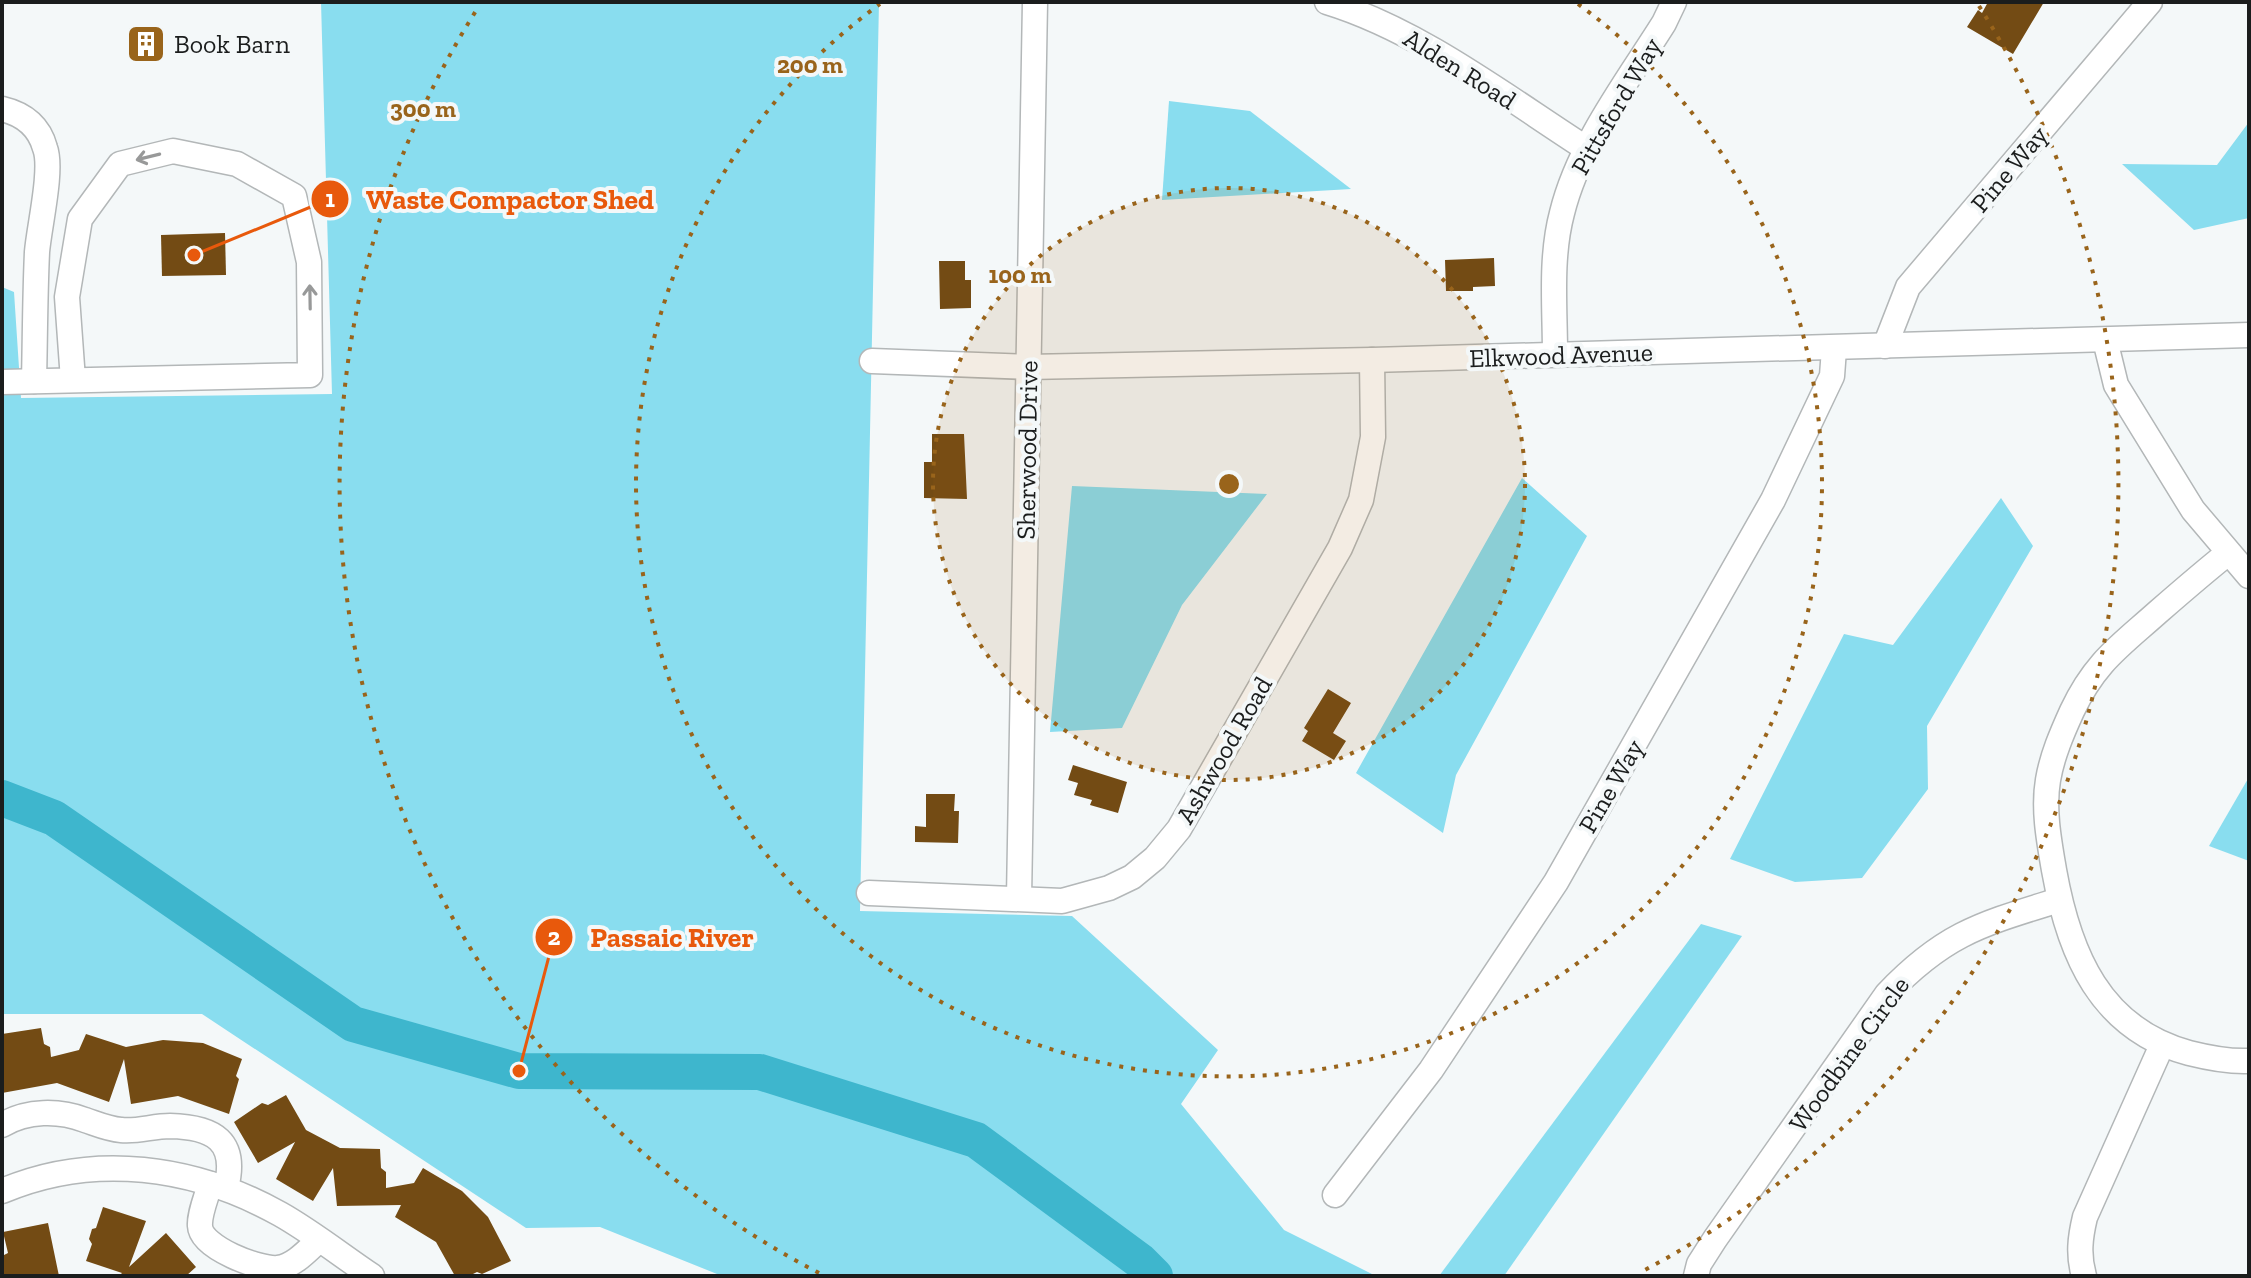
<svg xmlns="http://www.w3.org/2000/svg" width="2251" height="1278" font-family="'Zilla Slab',serif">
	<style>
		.green { fill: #89ddef }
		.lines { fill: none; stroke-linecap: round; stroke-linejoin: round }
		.river { stroke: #3eb6cd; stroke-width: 36 }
		.building { fill: #734b14 }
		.minor-casing { stroke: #b3b7b8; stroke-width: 27 }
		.minor { stroke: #fff; stroke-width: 24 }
		.oneway { stroke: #989999 }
		.ring { fill: none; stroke: #99641b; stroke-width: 4; stroke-dasharray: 4 8 }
		.labels { text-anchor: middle; stroke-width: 8; stroke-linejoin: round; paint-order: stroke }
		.poi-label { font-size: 26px; fill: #1b1d1d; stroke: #f4f8f9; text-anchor: start }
		.street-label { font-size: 26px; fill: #1b1d1d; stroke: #f4f8f9 }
		.centre { fill: #99641b; stroke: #f4f8f9; stroke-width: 4 }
		.ring-label { font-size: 24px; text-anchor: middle; font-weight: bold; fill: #99641b; stroke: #f4f8f9; stroke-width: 8; stroke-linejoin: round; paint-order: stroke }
		.leader { fill: none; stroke: #e8590c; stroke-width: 3 }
		.callout-dot { fill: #e8590c; stroke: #f4f8f9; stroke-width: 3 }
		.mark-label { font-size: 24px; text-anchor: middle; font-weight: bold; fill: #fff }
		.callout-label { font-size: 28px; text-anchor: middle; font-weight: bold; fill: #e8590c; stroke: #f4f8f9; stroke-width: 8; stroke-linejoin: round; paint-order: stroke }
	</style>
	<rect width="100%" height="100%" fill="#f4f8f9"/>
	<g class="green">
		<path d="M321,2H879L860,911L1072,916L1218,1050L1181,1104L1284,1230L1376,1276H722L600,1227L526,1228L202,1014H2V287L14,292L21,398L332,394Z"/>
		<path d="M1169,101L1250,111L1351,189L1162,200Z"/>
		<path d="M2249,122V218L2194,230L2122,164L2217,165Z"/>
		<path d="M1522,478L1587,536L1456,775L1443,833L1356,773Z"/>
		<path d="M1072,486L1267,494L1182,605L1122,728L1050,732Z"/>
		<path d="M2001,498L2033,546L1927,726L1928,789L1862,878L1795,882L1730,859L1844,634L1893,645Z"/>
		<path d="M2249,777V861L2209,846Z"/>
		<path d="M1701,924L1742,936L1504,1276H1439Z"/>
	</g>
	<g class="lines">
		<path class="river" d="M2,798L54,818L353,1024L519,1071L760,1072L976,1140L1140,1261L1155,1276"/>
	</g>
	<g class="building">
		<path d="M1988,2H2044L2013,54L1967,27L1978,10L1982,13Z"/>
		<path d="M225,233L226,275L162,276L161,235Z"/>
		<path d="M1494,258L1495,286L1473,287V291H1446L1445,260Z"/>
		<path d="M939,261H965V280H971V308L940,309Z"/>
		<path d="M932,434H964L967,499L924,498V462H932Z"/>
		<path d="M1328,689L1351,703L1333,733L1346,741L1334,760L1302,741L1308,731L1304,728Z"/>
		<path d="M1073,765L1127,782L1118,813L1090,805L1092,800L1074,795L1078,783L1068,780Z"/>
		<path d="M926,794H955L954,811H959L958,843L915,842V826L926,827Z"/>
		<path d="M41,1028L44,1044L50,1047L51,1057L79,1050L86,1034L126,1047L163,1040L203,1043L242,1059L236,1076L239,1079L229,1114L178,1096L131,1104L124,1059L109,1102L57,1083L2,1093V1034Z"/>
		<path d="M286,1095L306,1130L340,1148L380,1149L381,1168L386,1172V1188L414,1183L423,1168L462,1191L488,1217L511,1261L482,1274L477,1272L469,1276H455L436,1242L395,1217L401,1205L337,1206L333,1168L313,1201L276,1179L295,1142L258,1163L234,1122L262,1103L268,1105Z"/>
		<path d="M103,1207L146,1221L129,1267L166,1233L196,1267L186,1276H119L122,1273L86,1261L92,1244L89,1239L92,1229L96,1228Z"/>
		<path d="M48,1223L59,1276H2V1256L8,1253L3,1232Z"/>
	</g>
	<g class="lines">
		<g class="minor-casing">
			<g id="minor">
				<path d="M1327,2C1419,30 1506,97 1587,149"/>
				<path d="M2,109C23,114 39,126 45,148C53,169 39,227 37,252C35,295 35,338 34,381"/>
				<path d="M2105,340L2116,385L2193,510L2249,576"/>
				<path d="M1885,346L1908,287L2150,2"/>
				<path d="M1555,354C1555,308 1550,258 1562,213C1579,144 1627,82 1664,23L1674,2"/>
				<path d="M872,361L1028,367L1372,360L2249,335"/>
				<path d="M2,382L310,375L309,262L294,196L237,164L173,151L120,164L80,219L67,297L73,380"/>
				<path d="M2228,553C2204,572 2181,592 2158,612C2120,646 2095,662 2072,711C2062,733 2052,756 2048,780C2043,809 2049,841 2054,870C2069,954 2100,1029 2189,1053C2209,1058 2228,1062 2249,1061"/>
				<path d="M869,893L1062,901L1109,888L1132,877L1155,858L1179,829L1340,548L1361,500L1373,437L1372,360"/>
				<path d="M1019,898L1035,2"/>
				<path d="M2,1125C27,1110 59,1110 85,1120C97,1124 108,1129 121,1130C137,1132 153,1126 170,1126C214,1127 238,1141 226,1188"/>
				<path d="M210,1184C207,1196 199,1214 200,1226C201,1248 260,1270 278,1268C294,1266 308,1250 319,1240"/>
				<path d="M2,1191C94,1152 194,1166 280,1214C312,1232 342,1256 372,1276"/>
				<path d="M1335,1195L1431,1070L1556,882L1773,500L1832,376L1834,349"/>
				<path d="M1696,1276L1699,1264L1715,1239L1887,994C1945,933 1982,924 2059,900"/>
				<path d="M2084,1276C2078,1255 2080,1238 2085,1217L2162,1045"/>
			</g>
		</g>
		<use href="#minor" class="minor"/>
	</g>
	<defs><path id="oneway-shaft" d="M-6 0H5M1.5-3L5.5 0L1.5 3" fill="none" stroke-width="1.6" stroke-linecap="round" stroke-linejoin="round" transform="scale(2)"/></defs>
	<g class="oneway">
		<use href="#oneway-shaft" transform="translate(148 157) rotate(166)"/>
		<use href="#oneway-shaft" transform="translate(310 297) rotate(-91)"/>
	</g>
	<circle cx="1229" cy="484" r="296" fill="#99641b" fill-opacity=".12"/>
	<g class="ring">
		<circle cx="1229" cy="484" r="296"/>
		<path d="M1578 4A593 593 0 1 1 880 4"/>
		<path d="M819 1273A889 889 0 0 1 479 6M1979 6A889 889 0 0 1 1639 1273"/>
	</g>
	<defs>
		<g id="building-square" transform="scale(2)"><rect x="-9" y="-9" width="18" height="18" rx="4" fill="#99641b" stroke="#f4f8f9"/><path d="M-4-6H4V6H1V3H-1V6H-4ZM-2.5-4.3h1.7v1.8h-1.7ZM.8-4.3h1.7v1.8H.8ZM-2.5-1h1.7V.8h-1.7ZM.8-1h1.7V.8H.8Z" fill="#fff"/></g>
	</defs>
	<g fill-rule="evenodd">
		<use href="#building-square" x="146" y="44"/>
	</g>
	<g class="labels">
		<g class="poi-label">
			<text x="174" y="53">Book Barn</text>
		</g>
		<g class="street-label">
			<text transform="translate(1460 69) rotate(32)" y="9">Alden Road</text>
			<text transform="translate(1616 106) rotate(-60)" y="9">Pittsford Way</text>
			<text transform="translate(2009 169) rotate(-50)" y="9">Pine Way</text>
			<text transform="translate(1561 355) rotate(-2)" y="9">Elkwood Avenue</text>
			<text transform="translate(1027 450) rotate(-89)" y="9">Sherwood Drive</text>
			<text transform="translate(1224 750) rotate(-60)" y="9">Ashwood Road</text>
			<text transform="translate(1611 786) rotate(-60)" y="9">Pine Way</text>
			<text transform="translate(1849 1054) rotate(-54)" y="9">Woodbine Circle</text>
		</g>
	</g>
	<circle cx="1229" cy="484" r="12" class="centre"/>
	<g class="ring-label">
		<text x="810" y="73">200 m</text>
		<text x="423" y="117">300 m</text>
		<text x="1020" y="283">100 m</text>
	</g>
	<path class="leader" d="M194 255L330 199M519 1071L554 937"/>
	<g class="callout-dot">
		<circle cx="194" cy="255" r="8"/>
		<circle cx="519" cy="1071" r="8"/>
		<circle cx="330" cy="199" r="20"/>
		<circle cx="554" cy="937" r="20"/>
	</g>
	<g class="mark-label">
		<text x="330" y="207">1</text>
		<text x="554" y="945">2</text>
	</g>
	<g class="callout-label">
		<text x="510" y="209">Waste Compactor Shed</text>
		<text x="672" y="947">Passaic River</text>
	</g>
	<rect width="2251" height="1278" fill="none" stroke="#1b1d1d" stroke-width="8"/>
</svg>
